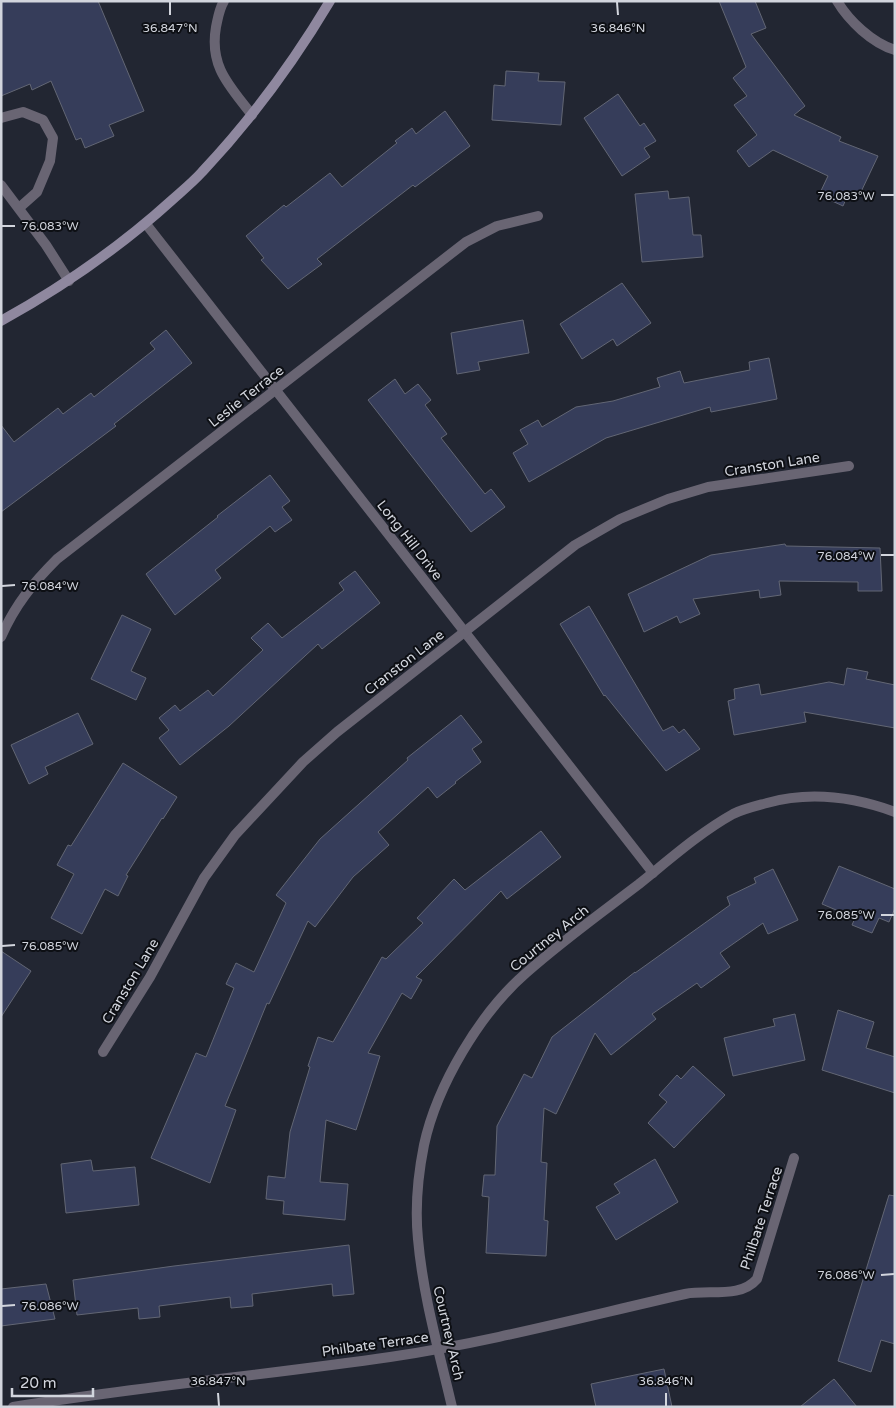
<svg xmlns="http://www.w3.org/2000/svg" width="896" height="1408" font-family="'Varela Round',sans-serif">
	<style>
		.building { fill: #363d5a; stroke: #626674 }
		.lines { fill: none; stroke-linecap: round; stroke-linejoin: round }
		.lane { stroke: #696573; stroke-width: 10 }
		.street { stroke: #696573; stroke-width: 10 }
		.secondary { stroke: #8f889f; stroke-width: 10 }
		.ticks { fill: none; stroke: #d2d5dd; stroke-width: 2 }
		.labels { text-anchor: middle; stroke-width: 4; stroke-linejoin: round; paint-order: stroke }
		.street-label { font-size: 14px; fill: #d2d5dd; stroke: #0d0f14 }
		.ticks-label { font-size: 12px; text-anchor: middle; fill: #d2d5dd; stroke: #0d0f14; stroke-width: 4; stroke-linejoin: round; paint-order: stroke }
	</style>
	<rect width="100%" height="100%" fill="#222632"/>
	<g class="building">
		<path d="M1,1H98L144,111L109,125L114,136L85,148L81,138L76,140L51,81L32,90L30,84L1,96Z"/>
		<path d="M719,1H755L766,28L751,34L805,106L794,115L841,137L839,141L878,156L859,196L849,192L843,206L819,195L828,176L773,150L749,167L737,151L757,135L734,105L747,96L733,78L746,67Z"/>
		<path d="M506,71L539,73L538,81L565,82L561,125L492,120L494,85L505,86Z"/>
		<path d="M618,94L640,126L644,123L656,141L644,148L650,157L622,176L584,118Z"/>
		<path d="M445,111L470,146L415,187L413,185L317,259L322,264L288,289L261,260L264,258L246,236L284,205L286,207L330,173L342,187L397,143L395,141L412,128L416,134Z"/>
		<path d="M668,191L669,199L689,197L693,235H701L703,257L642,262L635,194Z"/>
		<path d="M622,283L651,323L617,346L613,339L582,359L560,324Z"/>
		<path d="M523,320L529,353L478,362L480,370L457,374L451,333Z"/>
		<path d="M166,330L192,363L114,424L116,426L1,512V425L14,442L58,408L63,414L91,393L94,397L155,349L150,343Z"/>
		<path d="M769,358L777,399L711,412L710,407L606,438L529,482L513,453L528,444L520,430L538,420L542,427L576,407L613,401L660,387L657,378L680,371L684,383L750,370L749,362Z"/>
		<path d="M395,379L405,394L418,384L431,400L425,405L447,434L441,438L485,494L491,489L505,507L471,532L368,400Z"/>
		<path d="M270,475L290,501L282,507L292,520L275,532L270,526L215,570L221,578L175,615L146,574L218,517L217,516Z"/>
		<path d="M785,544L786,546L880,548L882,591H858V582L779,581L781,595L760,598L759,590L693,599L700,614L680,623L677,616L644,632L628,594L711,555Z"/>
		<path d="M355,571L380,603L322,649L318,644L229,726L180,765L159,738L169,730L159,718L175,705L180,711L208,690L213,696L263,650L251,638L268,623L282,638L344,590L339,583Z"/>
		<path d="M589,606L663,731L673,726L679,733L684,729L700,749L666,771L605,695L604,696L560,624Z"/>
		<path d="M122,615L151,629L131,671L146,678L136,700L91,679Z"/>
		<path d="M847,668L868,672L866,679L895,685V728L804,712L806,722L734,735L728,701L735,699L734,689L759,684L761,695L829,682L844,685Z"/>
		<path d="M78,713L93,744L45,767L48,774L29,784L11,745Z"/>
		<path d="M461,715L482,742L472,749L481,762L455,782L456,783L437,798L428,787L378,832L389,845L353,877L315,927L308,921L269,1004L267,1003L225,1106L236,1110L210,1183L151,1158L196,1053L206,1057L234,988L226,984L236,963L254,972L286,903L276,895L320,839L408,760L407,758Z"/>
		<path d="M123,763L177,797L163,819L162,818L126,875L128,876L118,896L105,889L82,934L51,918L74,874L57,865L68,845L71,846Z"/>
		<path d="M541,831L561,857L507,899L501,891L416,977L422,980L411,999L402,993L368,1053L380,1056L356,1130L326,1120L320,1182L348,1184L345,1220L283,1214L284,1201L266,1199L268,1176L285,1178L290,1132L310,1067L308,1066L318,1037L333,1042L382,957L386,959L423,923L417,918L454,879L465,890Z"/>
		<path d="M839,866L895,889V908L889,922L879,918L872,933L852,925L855,918L822,904Z"/>
		<path d="M773,869L798,920L768,934L763,923L720,953L730,967L701,988L697,983L652,1014L656,1019L611,1055L595,1033L556,1114L544,1108L541,1162L547,1163L544,1220L548,1221L546,1256L486,1253L489,1197L482,1196L484,1175H495L497,1126L524,1074L532,1078L552,1037L635,972V973L730,905L727,897L756,883L754,878Z"/>
		<path d="M1,951L31,971L1,1017Z"/>
		<path d="M838,1010L874,1022L866,1048L895,1057V1093L822,1070Z"/>
		<path d="M795,1014L805,1060L733,1076L724,1038L775,1026L773,1019Z"/>
		<path d="M693,1066L725,1095L674,1148L648,1123L667,1102L659,1095L677,1075L681,1079Z"/>
		<path d="M655,1159L678,1202L616,1240L596,1207L620,1193L614,1184Z"/>
		<path d="M91,1160L93,1171L135,1167L139,1205L66,1213L61,1164Z"/>
		<path d="M889,1195L895,1196V1344L881,1340L871,1372L838,1361Z"/>
		<path d="M349,1245L354,1294L333,1296L332,1284L252,1294L253,1306L231,1308L230,1297L159,1306L160,1317L139,1319L138,1308L77,1315L73,1280L174,1266Z"/>
		<path d="M46,1284L55,1319L1,1326V1289Z"/>
		<path d="M664,1369L672,1407H596L591,1384Z"/>
		<path d="M834,1379L857,1407H800Z"/>
	</g>
	<g class="lines">
		<g class="lane">
			<path d="M224,1C219,9 218,18 216,27C209,67 230,86 252,115"/>
			<path d="M1,118L23,112L43,120L53,138L50,161L37,192L19,208"/>
			<path d="M1,185L46,245L69,281"/>
		</g>
		<g class="street">
			<path d="M837,1C849,21 872,43 895,50"/>
			<path d="M146,224L653,873"/>
			<path d="M1,637C15,605 33,583 57,559L466,242L497,226L538,216"/>
			<path d="M103,1052L150,977L204,878L235,835L303,762L337,732L575,545L620,519L668,499L708,487L849,466"/>
			<path d="M13,1407C138,1387 265,1375 390,1357C490,1342 587,1316 685,1294C708,1289 740,1299 757,1279L794,1158"/>
			<path d="M452,1407C439,1351 423,1296 418,1239C415,1209 418,1175 424,1145C437,1085 480,1013 526,973C562,941 601,913 639,884C669,860 699,833 733,814C743,809 756,806 767,803C810,791 854,797 895,812"/>
		</g>
		<path class="secondary" d="M1,321C64,286 118,249 172,200C182,191 193,182 202,172C251,120 293,63 330,1"/>
	</g>
	<path class="ticks" d="M170,2V15M617,2L618,15M881,195H894M2,226H15M881,555H894M2,586L15,585M881,915H894M2,946L15,945M881,1275L894,1274M2,1306L15,1305M218,1393L219,1406M666,1393V1406"/>
	<g class="labels">
		<g class="street-label">
			<text transform="translate(246 396) rotate(-38)" y="5">Leslie Terrace</text>
			<text transform="translate(772 464) rotate(-9)" y="5">Cranston Lane</text>
			<text transform="translate(410 540) rotate(52)" y="5">Long Hill Drive</text>
			<text transform="translate(404 662) rotate(-38)" y="5">Cranston Lane</text>
			<text transform="translate(549 938) rotate(-39)" y="5">Courtney Arch</text>
			<text transform="translate(130 981) rotate(-59)" y="5">Cranston Lane</text>
			<text transform="translate(761 1218) rotate(-72)" y="5">Philbate Terrace</text>
			<text transform="translate(449 1333) rotate(77)" y="5">Courtney Arch</text>
			<text transform="translate(375 1344) rotate(-8)" y="5">Philbate Terrace</text>
		</g>
	</g>
	<g class="ticks-label">
		<text x="170" y="32">36.847°N</text>
		<text x="618" y="32">36.846°N</text>
		<text x="846" y="200">76.083°W</text>
		<text x="50" y="230">76.083°W</text>
		<text x="846" y="560">76.084°W</text>
		<text x="50" y="590">76.084°W</text>
		<text x="846" y="919">76.085°W</text>
		<text x="50" y="950">76.085°W</text>
		<text x="846" y="1279">76.086°W</text>
		<text x="50" y="1310">76.086°W</text>
		<text x="218" y="1385">36.847°N</text>
		<text x="666" y="1385">36.846°N</text>
	</g>
	<rect width="896" height="1408" fill="none" stroke="#d2d5dd" stroke-width="5"/>
	<path d="M12 1388v8h81v-8" fill="none" stroke="#d2d5dd" stroke-width="2.5"/>
	<text x="20" y="1388" font-size="15" fill="#d2d5dd" stroke="#0d0f14" stroke-width="4" paint-order="stroke">20 m</text>
</svg>
